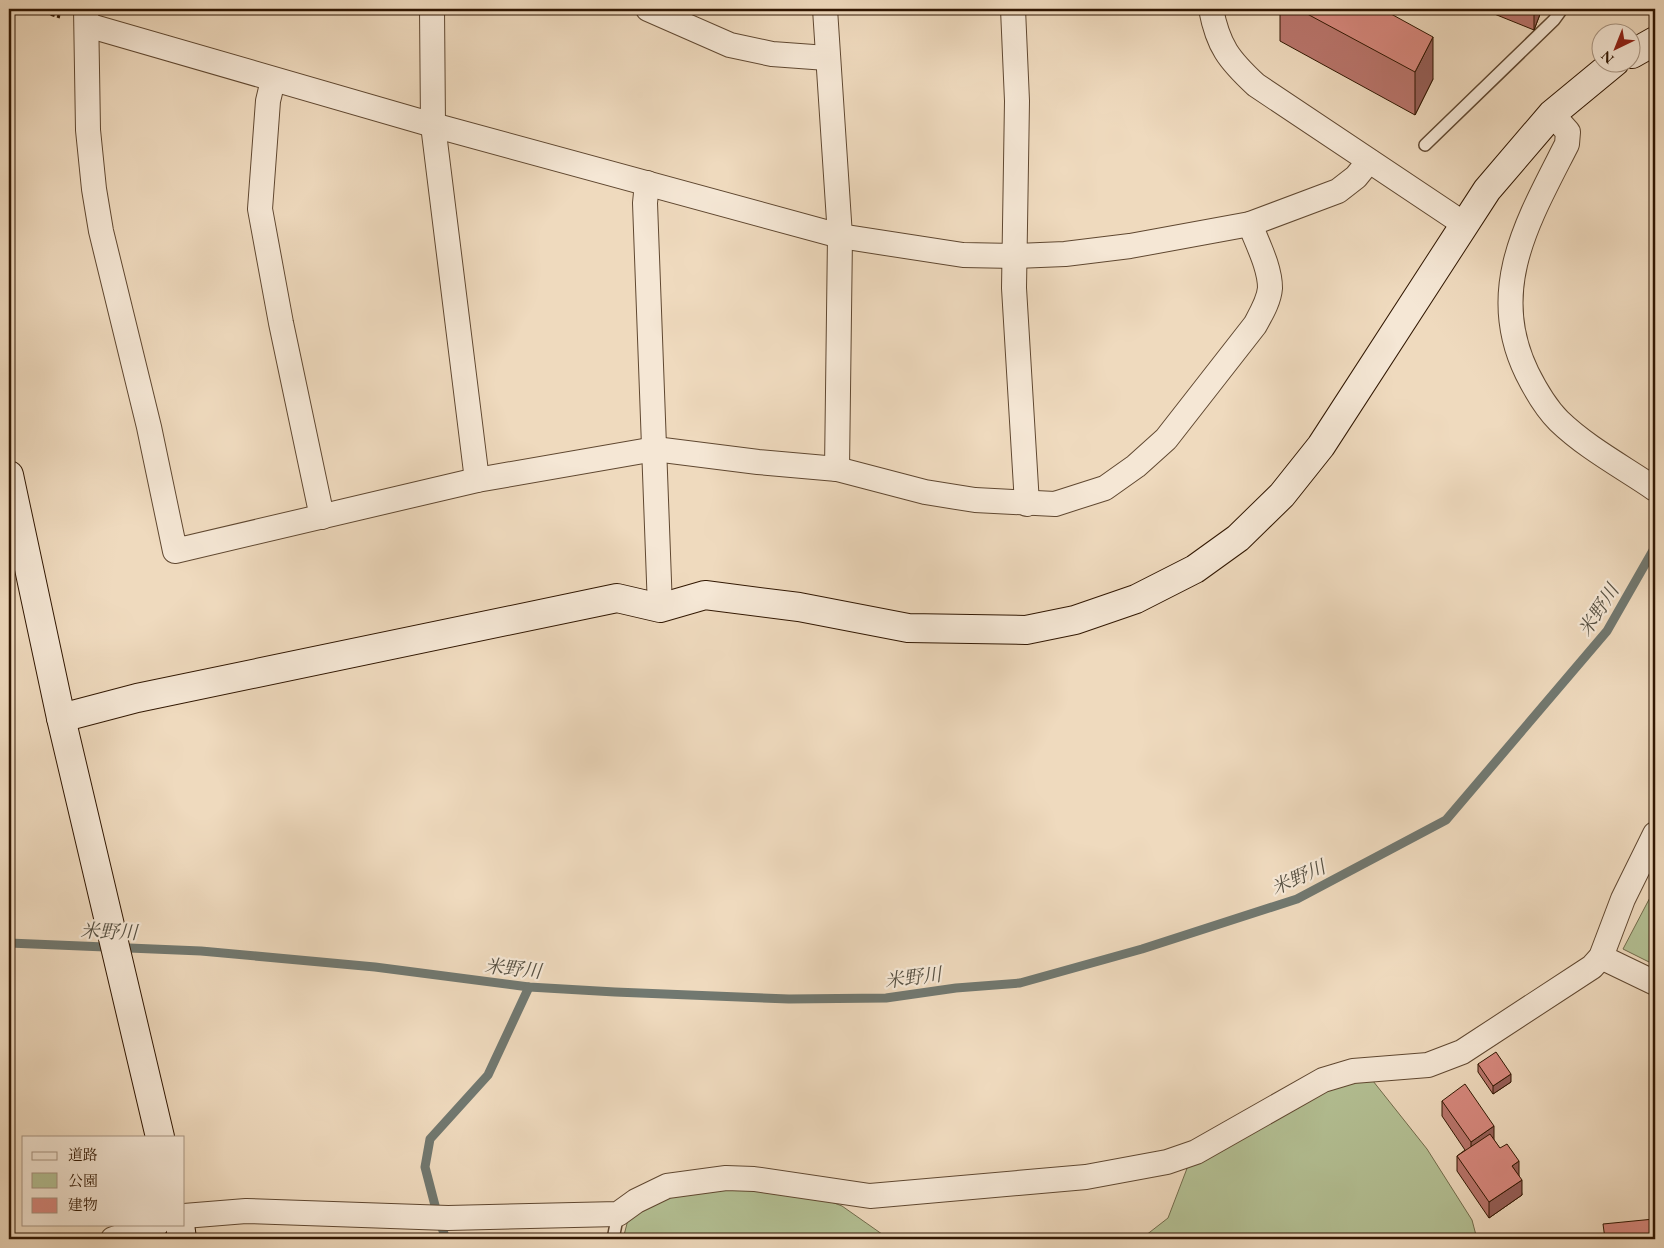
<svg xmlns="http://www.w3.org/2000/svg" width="1664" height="1248" font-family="'EB Garamond','Noto Serif JP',serif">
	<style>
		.green { fill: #b4c195; stroke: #726c4c }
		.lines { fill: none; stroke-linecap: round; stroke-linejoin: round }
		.stream { stroke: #717870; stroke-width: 9 }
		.lane-casing { stroke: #604831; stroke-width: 14 }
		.street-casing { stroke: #604831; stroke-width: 26 }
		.secondary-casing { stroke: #311702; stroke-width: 30 }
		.path { stroke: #311702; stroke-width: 3; stroke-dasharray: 4 2.5; stroke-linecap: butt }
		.lane { stroke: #f5e7d5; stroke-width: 11 }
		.street { stroke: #f5e7d5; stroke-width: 24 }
		.secondary { stroke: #f5e7d5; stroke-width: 28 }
		.wall { fill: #b9756c; stroke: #311702 }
		.shaded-wall { fill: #965f58; stroke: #311702 }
		.building { fill: #d7887e; stroke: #311702 }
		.labels { text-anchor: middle; stroke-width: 4.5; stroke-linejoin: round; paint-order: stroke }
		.water-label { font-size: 19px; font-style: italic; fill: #565042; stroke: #f5e7d5 }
	</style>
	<rect width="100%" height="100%" fill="#efdabe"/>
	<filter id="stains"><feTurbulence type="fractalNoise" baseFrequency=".004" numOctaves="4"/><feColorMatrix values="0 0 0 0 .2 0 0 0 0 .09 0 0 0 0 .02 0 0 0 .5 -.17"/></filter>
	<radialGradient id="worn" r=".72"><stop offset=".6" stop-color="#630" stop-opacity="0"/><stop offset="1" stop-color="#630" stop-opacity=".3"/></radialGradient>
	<g class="green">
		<path d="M1655,888V965L1623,949Z"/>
		<path d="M1373,1081L1427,1149L1472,1220L1477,1239H1141L1168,1218L1191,1158L1339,1084Z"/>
		<path d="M779,1182L842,1206L889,1239H623L630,1212L663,1193Z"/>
	</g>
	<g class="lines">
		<g class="stream">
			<path d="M9,943L201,951L375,967L529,987L615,992L789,999L886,998L956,988L1020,983L1142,949L1297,899L1446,820L1607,631L1655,547"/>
			<path d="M446,1239L438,1217L425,1167L430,1139L488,1075L529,987"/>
		</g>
		<g class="lane-casing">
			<g id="lane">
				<path d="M1425,145L1554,20L1562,9"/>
				<path d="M613,1239L618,1214"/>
			</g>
		</g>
		<g class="street-casing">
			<g id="street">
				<path d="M86,9L88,130L94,189L101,231L149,427L175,551L477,480L655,449L758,462L837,469L925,492L975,500L1055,504L1105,488L1136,466L1166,439L1255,325C1261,314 1269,301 1270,288C1270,267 1257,243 1250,224"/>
				<path d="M432,9L433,125L477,480"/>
				<path d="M648,9L730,45L772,54L827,58"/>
				<path d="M825,9L840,236L837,469"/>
				<path d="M1013,9L1017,101L1014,288L1027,504"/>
				<path d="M1211,9C1218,46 1229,60 1256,85L1464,224"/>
				<path d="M87,25L433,125L840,236L963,255L1015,256L1065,254L1130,246L1250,224L1338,191L1356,177L1369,161"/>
				<path d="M273,80L268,101L260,209L281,323L322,517"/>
				<path d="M1552,114L1568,132L1567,144C1529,219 1486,289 1527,373C1535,389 1546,408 1559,421C1587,448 1623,467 1655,489"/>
				<path d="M647,183L645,203L660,608"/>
				<path d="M1601,957L1655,983"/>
				<path d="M184,1216L246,1211L448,1218L618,1214L636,1201L667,1186L726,1178L754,1179L870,1196L1086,1177L1167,1162L1196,1152L1323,1080L1353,1071L1428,1065L1462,1052L1592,967L1601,957L1623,899L1655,834"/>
				<path d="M113,1239L157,1224"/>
			</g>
		</g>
		<g class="secondary-casing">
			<g id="secondary">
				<path d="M1632,54L1655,41"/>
				<path d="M9,475L61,718L160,1137"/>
				<path d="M61,718L137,698L617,598L660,608L705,595L799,607L908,628L1026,630L1075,620L1136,599L1195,569L1238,538L1282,495L1321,446L1487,190L1552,114L1615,62"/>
				<path d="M180,1224L182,1239"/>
			</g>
		</g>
		<path class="path" d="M32,9L60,17"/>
		<use href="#lane" class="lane"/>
		<use href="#street" class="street"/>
		<use href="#secondary" class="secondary"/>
	</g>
	<g class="wall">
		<path d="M1280,9H1382L1433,79L1415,115L1280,41Z"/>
		<path d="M1482,9H1542L1534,30Z"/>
		<path d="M1478,1064L1511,1082L1493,1094L1478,1072Z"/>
		<path d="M1442,1101L1494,1140L1519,1176L1522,1195L1489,1218L1457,1171V1156L1465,1150L1442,1116Z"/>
	</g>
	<g class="shaded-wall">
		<path d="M1534,9H1542L1534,30Z"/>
		<path d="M1433,37V79L1415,115V72Z"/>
		<path d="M1511,1074V1082L1493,1094V1086Z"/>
		<path d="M1494,1126V1142L1471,1158V1142Z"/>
		<path d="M1519,1161V1177L1512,1166Z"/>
		<path d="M1522,1180V1195L1489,1218V1202Z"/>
	</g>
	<g class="building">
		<path d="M1298,9H1382L1433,37L1415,72Z"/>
		<path d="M1496,1052L1511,1074L1493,1086L1478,1064Z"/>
		<path d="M1465,1084L1494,1126L1471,1142L1442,1101Z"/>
		<path d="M1490,1134L1500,1148L1507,1144L1519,1161L1512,1166L1522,1180L1489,1202L1457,1156Z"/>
		<path d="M1654,1219L1655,1239H1605L1603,1224Z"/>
	</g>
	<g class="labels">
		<g class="water-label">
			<text transform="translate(1598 610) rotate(-57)" y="7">米野川</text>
			<text transform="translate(1298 877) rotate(-24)" y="7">米野川</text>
			<text transform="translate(109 931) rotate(2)" y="7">米野川</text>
			<text transform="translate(513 968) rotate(6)" y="7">米野川</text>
			<text transform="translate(913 977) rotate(-7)" y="7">米野川</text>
		</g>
	</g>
	<rect width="1664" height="1248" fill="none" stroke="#efdabe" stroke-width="30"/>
	<rect x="10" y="10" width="1644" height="1228" fill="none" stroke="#311702" stroke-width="2.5"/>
	<rect x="15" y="15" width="1634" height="1218" fill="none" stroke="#311702"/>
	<rect x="22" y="1136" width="162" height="90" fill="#f5e7d5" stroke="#a79481"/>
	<rect x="32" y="1152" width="25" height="8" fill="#f5e7d5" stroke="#a79481"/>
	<text x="68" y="1160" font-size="15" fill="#311702">道路</text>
	<rect x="32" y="1173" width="25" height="15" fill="#b4c195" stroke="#a79481"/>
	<text x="68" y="1186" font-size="15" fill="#311702">公園</text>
	<rect x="32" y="1198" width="25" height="15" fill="#d7887e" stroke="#a79481"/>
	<text x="68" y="1210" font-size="15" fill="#311702">建物</text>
	<g transform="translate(1616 48) rotate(223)"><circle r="24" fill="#f5e7d5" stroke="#a79481"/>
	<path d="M0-4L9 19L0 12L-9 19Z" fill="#8f2418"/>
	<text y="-8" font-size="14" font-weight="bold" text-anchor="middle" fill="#311702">N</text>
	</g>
	<rect width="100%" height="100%" filter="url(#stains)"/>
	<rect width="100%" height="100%" fill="url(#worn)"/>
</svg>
